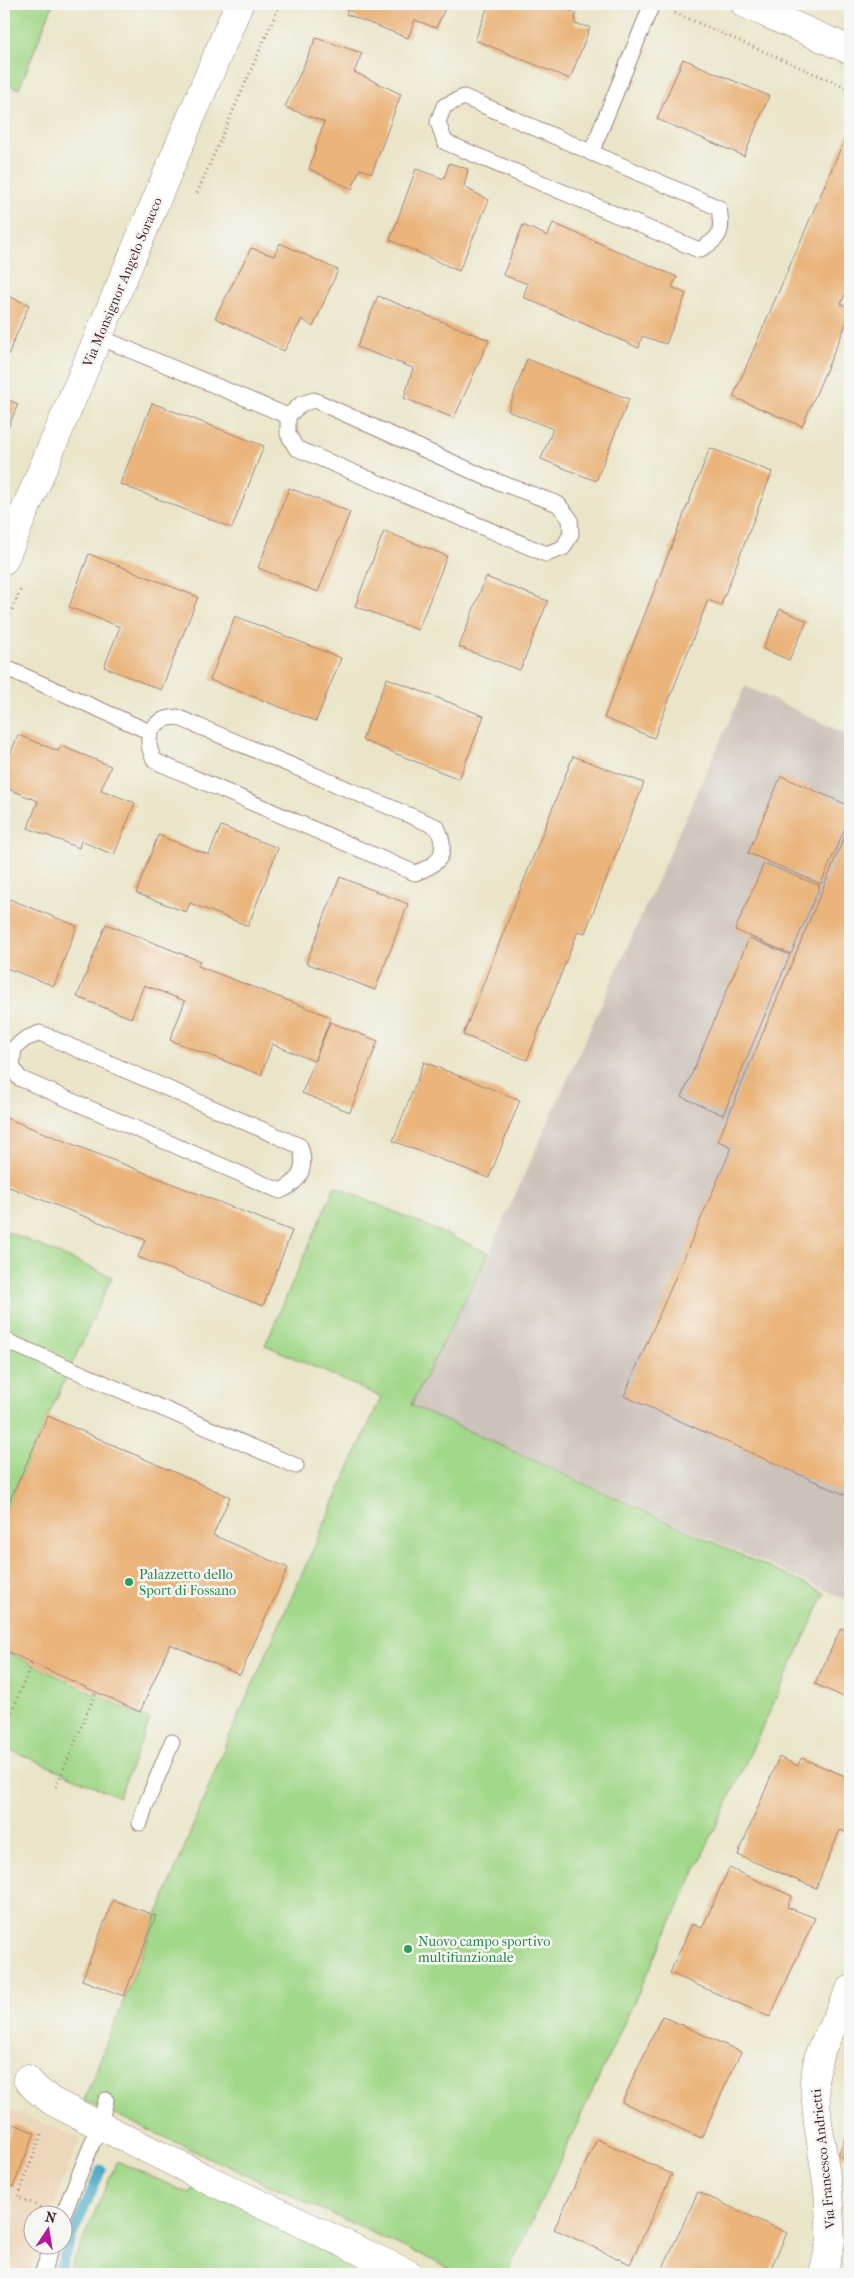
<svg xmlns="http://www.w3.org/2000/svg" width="854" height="2278" font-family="'IM FELL French Canon',serif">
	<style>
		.built { fill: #edd7bb }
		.industrial { fill: #ccc2b9 }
		.green { fill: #a2d889; stroke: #767c5a }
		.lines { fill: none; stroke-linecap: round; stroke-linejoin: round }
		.stream { stroke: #47a9c6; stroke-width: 10 }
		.building { fill: #eab47a }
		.lane-casing { stroke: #9a827a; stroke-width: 17 }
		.street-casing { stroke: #9a827a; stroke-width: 29 }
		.path { stroke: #9a827a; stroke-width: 3; stroke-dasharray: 1 4; stroke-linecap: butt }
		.lane { stroke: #fff; stroke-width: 15 }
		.street { stroke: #fff; stroke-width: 28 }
		.leisure-dot { fill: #2e9e5b; stroke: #f6f6f2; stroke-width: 2 }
		.labels { text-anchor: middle; stroke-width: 5; stroke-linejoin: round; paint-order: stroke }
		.street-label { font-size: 14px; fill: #4a1f2b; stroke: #f6f6f2 }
		.leisure-label { font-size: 14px; fill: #27864d; stroke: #f6f6f2; text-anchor: start }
	</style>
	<rect width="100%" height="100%" fill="#f6f6f2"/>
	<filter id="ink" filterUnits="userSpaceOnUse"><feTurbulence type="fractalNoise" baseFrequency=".02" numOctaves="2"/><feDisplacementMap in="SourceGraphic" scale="10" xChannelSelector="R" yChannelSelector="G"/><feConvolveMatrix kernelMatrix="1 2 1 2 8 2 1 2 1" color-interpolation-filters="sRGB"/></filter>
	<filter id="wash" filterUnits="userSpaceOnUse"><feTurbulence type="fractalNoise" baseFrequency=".0096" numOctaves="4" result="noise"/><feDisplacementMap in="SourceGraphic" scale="20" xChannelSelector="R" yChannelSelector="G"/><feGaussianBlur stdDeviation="1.12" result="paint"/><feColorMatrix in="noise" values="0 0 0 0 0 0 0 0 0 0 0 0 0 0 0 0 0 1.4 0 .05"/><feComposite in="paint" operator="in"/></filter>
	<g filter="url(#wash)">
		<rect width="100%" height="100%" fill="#eae5c8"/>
		<path class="built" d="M4,2107L80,2138L50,2215L32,2216V2246H39L28,2274H4Z"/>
		<path class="industrial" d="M745,686L850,736V1601L410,1405L489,1253Z"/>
		<g class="green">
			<path d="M4,4H53L19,89L4,84Z"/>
			<path d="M335,1186L489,1253L411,1405L825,1593L507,2274H462L84,2100L222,1753L381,1397L265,1345Z"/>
			<path d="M4,1230L112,1277L4,1513Z"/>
			<path d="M4,1651L150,1720L119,1797L4,1747Z"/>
			<path d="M117,2161L190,2194L194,2186L371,2261L365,2273L367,2274H68Z"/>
		</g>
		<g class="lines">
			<path class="stream" d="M58,2274L72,2236L101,2170"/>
		</g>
		<g id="blocks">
			<g class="building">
				<path d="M350,4H447L436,28L415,20L408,38L346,14Z"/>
				<path d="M489,4L504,6L505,4H551L576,13L575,24L590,27L570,79L475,40Z"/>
				<path d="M316,38L362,53L354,72L401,94L372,173L360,169L352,189L309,169L324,122L285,107Z"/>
				<path d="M683,59L769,96L744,156L657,119Z"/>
				<path d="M846,136L850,138V283L841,304L850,308V315L802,426L733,397Z"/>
				<path d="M449,163L468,169L464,187L489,200L459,271L390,240L416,169L444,179Z"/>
				<path d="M553,223L677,277L672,287L686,294L666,344L642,336L639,348L523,297L528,284L503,275L523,225L548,236Z"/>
				<path d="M280,243L338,270L313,327L302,319L284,351L215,318L251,248L274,256Z"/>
				<path d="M4,294L29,305L4,364Z"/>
				<path d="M378,296L489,340L454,418L404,398L413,368L357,347Z"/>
				<path d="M527,359L629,399L596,481L541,459L553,429L508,411Z"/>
				<path d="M4,398L18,404L4,437Z"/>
				<path d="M152,403L264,446L232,528L120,484Z"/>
				<path d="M710,448L772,472L721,605L708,600L654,738L604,718Z"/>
				<path d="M289,488L350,512L318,592L258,568Z"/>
				<path d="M384,531L447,556L418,630L355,606Z"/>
				<path d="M89,554L198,597L161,690L104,667L120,627L69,607Z"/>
				<path d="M486,577L548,601L520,670L459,647Z"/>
				<path d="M780,609L807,621L789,660L763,649Z"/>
				<path d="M235,616L341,658L316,721L210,680Z"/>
				<path d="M387,678L484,716L459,779L362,740Z"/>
				<path d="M18,735L58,751L61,746L111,766L101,790L135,803L114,855L81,841L79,848L28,828L38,801L4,787V770Z"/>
				<path d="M573,756L644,783L585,933L578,931L527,1060L463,1035Z"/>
				<path d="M781,776L850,806V816L821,884L748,853Z"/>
				<path d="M850,823V1497L624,1396L732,1147L718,1141Z"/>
				<path d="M221,826L278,848L248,926L190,903L186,912L136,893L158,835L209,855Z"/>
				<path d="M764,863L820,886L791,954L735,930Z"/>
				<path d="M340,877L408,904L375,990L306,963Z"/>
				<path d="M4,897L77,926L54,986L4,967Z"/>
				<path d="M106,924L200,961L198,966L331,1017L314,1061L272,1044L261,1075L170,1040L185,1001L144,985L131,1018L77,997Z"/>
				<path d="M749,938L790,955L723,1115L682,1097Z"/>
				<path d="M330,1022L378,1041L350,1112L302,1093Z"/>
				<path d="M424,1062L520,1100L489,1178L393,1141Z"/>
				<path d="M4,1117L292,1231L263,1306L138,1257L145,1240L4,1185Z"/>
				<path d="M48,1416L230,1497L213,1535L288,1568L240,1675L170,1644L140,1712L4,1650V1513Z"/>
				<path d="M841,1628L850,1633V1700L815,1684Z"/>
				<path d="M779,1757L798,1766L801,1758L850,1778V1834L840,1830L816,1888L738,1855Z"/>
				<path d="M729,1868L792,1896L787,1907L815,1918L770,2017L670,1973L692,1924L702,1928Z"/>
				<path d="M113,1900L156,1916L124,1996L82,1980Z"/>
				<path d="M662,2016L741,2052L701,2138L622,2102Z"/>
				<path d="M14,2124L35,2133L13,2187L4,2183V2149Z"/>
				<path d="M850,2126V2160L838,2155Z"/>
				<path d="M597,2139L672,2174L630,2264L554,2229Z"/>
				<path d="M698,2192L787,2233L768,2274H660Z"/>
			</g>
		</g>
	</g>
	<g filter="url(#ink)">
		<use href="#blocks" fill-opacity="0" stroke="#9a827a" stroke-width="1"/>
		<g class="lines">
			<g class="lane-casing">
				<g id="lane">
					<path d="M464,97L719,208C723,233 721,238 699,250L445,142L438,122L444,106Z"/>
					<path d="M591,153L652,4"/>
					<path d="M99,337L288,416V434L296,448L546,554L563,548L571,534L570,519L558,504L485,477L314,400L301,404L288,416"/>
					<path d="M4,667L150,732"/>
					<path d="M177,717L437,827C449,853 441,864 415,873L155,761C147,748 145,730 161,721C165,718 172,718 177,717Z"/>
					<path d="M40,1033L300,1146C307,1167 301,1182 280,1191L19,1078L12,1066L14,1048L25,1039Z"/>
					<path d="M4,1340L296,1466"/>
					<path d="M140,1823L145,1807L172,1742"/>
					<path d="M62,2217L100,2124L106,2100"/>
					<path d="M42,2274L52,2246"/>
				</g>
			</g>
			<g class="street-casing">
				<g id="street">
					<path d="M745,4L850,50"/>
					<path d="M4,560L239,4"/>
					<path d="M27,2079L36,2089L53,2102L203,2177L409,2274"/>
					<path d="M823,2274L831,2241L828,2190L818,2123L814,2081L819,2054L850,1990"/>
				</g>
			</g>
			<g class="path">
				<path d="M675,13L850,89"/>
				<path d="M197,193L280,4"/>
				<path d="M4,628L22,587"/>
				<path d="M4,1457L5,1458"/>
				<path d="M4,1730L32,1663"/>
				<path d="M56,1787L96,1692"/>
				<path d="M40,2207L18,2197L42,2132"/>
			</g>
			<use href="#lane" class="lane"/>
			<use href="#street" class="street"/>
		</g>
	</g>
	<g class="leisure-dot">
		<circle cx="129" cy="1582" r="5"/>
		<circle cx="408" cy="1949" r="5"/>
	</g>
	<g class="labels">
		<g class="street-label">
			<text transform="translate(122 282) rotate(-67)" y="5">Via Monsignor Angelo Soracco</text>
			<text transform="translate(823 2159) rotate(-96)" y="5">Via Francesco Andrietti</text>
		</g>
		<g class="leisure-label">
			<text x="139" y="1579">Palazzetto dello<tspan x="139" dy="16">Sport di Fossano</tspan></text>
			<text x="418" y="1946">Nuovo campo sportivo<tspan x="418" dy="16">multifunzionale</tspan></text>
		</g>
	</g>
	<rect width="854" height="2278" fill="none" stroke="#f6f6f2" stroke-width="20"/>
	<g transform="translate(48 2230) rotate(12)"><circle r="24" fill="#f6f6f2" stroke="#b1a0a2"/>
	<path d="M0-4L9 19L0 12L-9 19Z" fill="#b5179e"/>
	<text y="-8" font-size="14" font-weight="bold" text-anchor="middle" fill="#4a1f2b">N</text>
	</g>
</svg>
